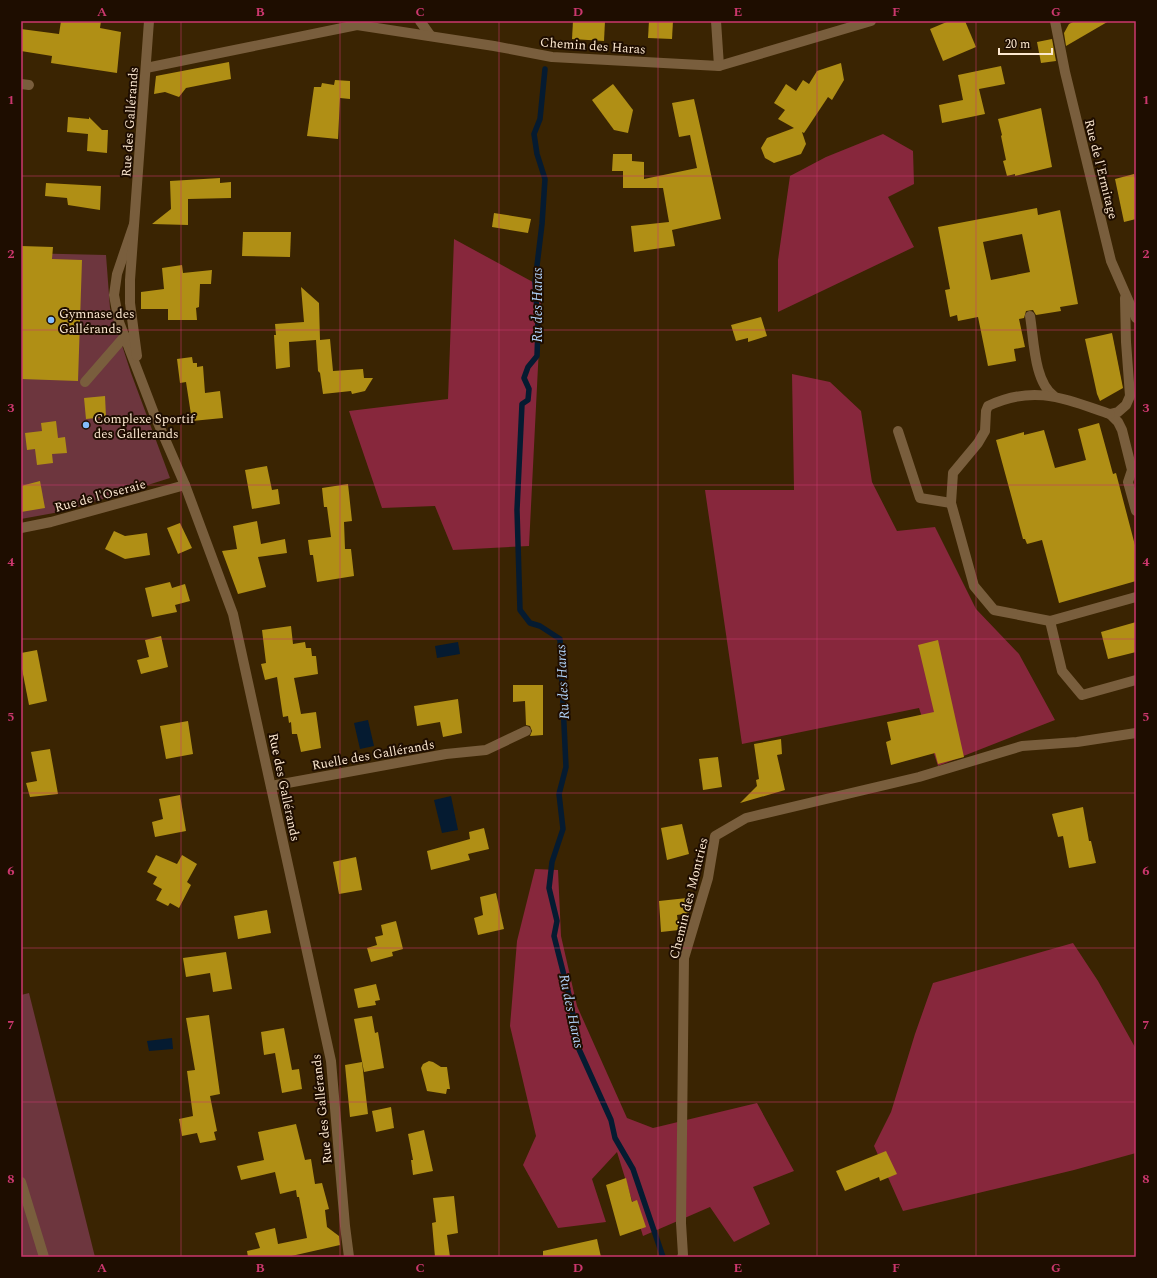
<svg xmlns="http://www.w3.org/2000/svg" width="1157" height="1278" font-family="Spectral,serif">
	<style>
		.green { fill: #6d363e }
		.forest { fill: #87273c }
		.water { fill: #051b31 }
		.lines { fill: none; stroke-linecap: round; stroke-linejoin: round }
		.stream { stroke: #051b31; stroke-width: 5.5 }
		.building { fill: #b08f15; fill-rule: evenodd }
		.minor { stroke: #795e3d; stroke-width: 10 }
		.grid { fill: none; stroke: #cb376d; stroke-width: 1; stroke-opacity: 0.55 }
		.poi-dot { fill: #83bcfb; stroke: #1e0d00; stroke-width: 1.5 }
		.labels { text-anchor: middle; stroke-width: 4; stroke-linejoin: round; paint-order: stroke }
		.street-label { font-size: 13px; fill: #fce8d0; stroke: #1e0d00 }
		.poi-label { font-size: 13px; fill: #fce8d0; stroke: #1e0d00; text-anchor: start }
		.water-label { font-size: 14px; font-style: italic; fill: #b0d2f8; stroke: #1e0d00 }
		.neatline { fill: none; stroke: #cb376d; stroke-width: 1.5 }
		.grid-label { font-size: 13px; text-anchor: middle; font-weight: bold; fill: #cb376d }
	</style>
	<rect width="100%" height="100%" fill="#3a2402"/>
	<g class="green">
		<path d="M21,253L106,255L110,308L131,373L170,478L65,511L21,519Z"/>
		<path d="M29,993L95,1257H21V995Z"/>
	</g>
	<g class="forest">
		<path d="M883,134L913,151L914,184L888,197L914,247L778,312V260L790,176L826,157Z"/>
		<path d="M454,239L542,287L529,546L453,550L435,506L382,508L349,411L448,399Z"/>
		<path d="M792,374L830,382L861,411L872,482L897,531L935,527L976,609L1019,654L1055,720L938,766L919,708L742,744L705,490H794Z"/>
		<path d="M535,869L558,870L561,936L577,1006L627,1118L653,1128L757,1103L794,1171L753,1187L770,1224L734,1242L710,1207L643,1236L617,1152L592,1179L606,1222L558,1228L523,1165L536,1136L510,1026L517,941Z"/>
		<path d="M1073,943L1098,981L1136,1049V1153L1074,1170L903,1211L874,1146L891,1112L915,1034L933,983Z"/>
	</g>
	<g class="water">
		<path d="M458,642L460,654L437,658L435,646Z"/>
		<path d="M368,720L374,746L360,749L354,723Z"/>
		<path d="M451,796L458,830L442,833L434,800Z"/>
		<path d="M172,1038L173,1049L149,1051L147,1041Z"/>
	</g>
	<g class="lines">
		<path class="stream" d="M545,69L540,119L534,134L537,154L545,179L542,224L535,282L538,327L537,356L528,367L524,378L529,389L528,400L522,404L517,510L520,610L530,623L540,626L560,639L566,767L559,794L563,829L552,862L549,888L557,921L554,936L571,1003L578,1047L611,1120L615,1138L633,1169L663,1257"/>
	</g>
	<g class="building">
		<path d="M61,21H101L100,28L121,32L117,73L51,63L52,56L21,51V29L59,34Z"/>
		<path d="M573,21H605L604,41L572,39Z"/>
		<path d="M649,21H673L672,39L648,38Z"/>
		<path d="M949,21H965L976,47L943,61L930,29Z"/>
		<path d="M1075,21H1109L1066,46L1064,33L1069,24Z"/>
		<path d="M1052,39L1056,61L1041,63L1037,42Z"/>
		<path d="M229,62L231,79L186,88L179,97L165,92L154,94L156,76Z"/>
		<path d="M841,63L844,80L832,100L828,97L804,133L802,132L806,144L801,154L774,163L765,158L761,148L767,138L794,128L778,119L785,110L774,103L786,84L796,91L803,80L809,84L817,71Z"/>
		<path d="M1001,66L1005,84L979,89L985,114L942,123L939,105L963,100L958,75Z"/>
		<path d="M335,80L350,81V99L340,98L338,139L307,136L314,87H321L322,83L334,85Z"/>
		<path d="M613,84L633,110L628,133L614,130L592,100Z"/>
		<path d="M694,99L721,219L672,230L675,246L634,252L631,226L669,222L663,188H623V171H612L613,154H632V161L644,162V179L697,168L690,135L679,137L672,103Z"/>
		<path d="M1041,108L1052,167L1015,176V174L1007,176L1003,161L1006,160L1001,136L1002,135L998,119Z"/>
		<path d="M68,117L89,119V117L102,130H108L107,153L87,151L88,134L67,132Z"/>
		<path d="M1134,174L1136,183V219L1124,222L1115,179Z"/>
		<path d="M220,178V183L231,182V198L188,199V225L152,224L171,209L170,181Z"/>
		<path d="M46,183L101,186L100,210L68,205L67,198L45,196Z"/>
		<path d="M1037,208L1038,215L1060,210L1078,304L1060,307L1061,311L1036,315L1033,310L1026,311L1024,318L1019,319L1025,347L1014,349L1016,361L988,366L978,317L958,321L957,315L950,317L945,290L950,289L938,227ZM1022,234L1030,272L991,280L983,242Z"/>
		<path d="M494,213L531,219L528,233L492,227Z"/>
		<path d="M243,232H291L290,257L242,256Z"/>
		<path d="M21,246L53,247L52,259L82,260L78,381L21,379Z"/>
		<path d="M182,265L183,273L212,270L211,284H200L199,307L196,308L197,320H168V309H141V292L164,289L162,268Z"/>
		<path d="M301,287L319,303L320,340L330,339L333,371L363,369L364,378H373L365,391L352,394L351,391L323,394L320,373L318,371L316,340L289,342L290,367L276,369L274,335H276L275,324L304,322Z"/>
		<path d="M761,317L767,336L748,342V338L736,341L731,325Z"/>
		<path d="M1112,333L1123,388L1100,401L1097,394L1085,339Z"/>
		<path d="M192,357L193,363H197V367L203,366L205,393L220,391L223,418L192,421L186,382L180,383L177,359Z"/>
		<path d="M105,396L106,417L86,419L84,398Z"/>
		<path d="M56,421L58,438L65,437L67,453L52,454L53,463L37,465L35,449L27,450L25,433L42,431L41,423Z"/>
		<path d="M1099,423L1113,474L1116,473L1136,549V581L1059,603L1042,540L1027,544L1025,539H1023L996,440L1024,432V435L1044,430L1055,468L1086,460L1078,429Z"/>
		<path d="M267,466L272,490L278,489L280,504L252,509L245,470Z"/>
		<path d="M40,481L45,508L21,512V486Z"/>
		<path d="M348,484L352,521L344,522L345,549H351L354,576L317,582L313,555H310L308,540L331,537L327,507H324L322,488Z"/>
		<path d="M257,521L261,544L285,539L287,553L258,557L266,587L238,594L222,551L237,549L233,526Z"/>
		<path d="M180,523L192,548L178,554L167,528Z"/>
		<path d="M114,531L125,536L147,533L150,555L125,559L105,549Z"/>
		<path d="M170,582L172,588L185,584L190,601L175,605L177,612L152,617L145,588Z"/>
		<path d="M1136,622V652L1108,659L1101,632Z"/>
		<path d="M291,626L293,644L305,642L306,648H311L312,656H316L318,674L294,678L301,714L316,712L321,748L301,752L297,734H292L291,722L289,723L288,716L283,717L277,677L265,680L261,664L266,663L262,630Z"/>
		<path d="M161,636L168,667L141,674L137,660L149,657L145,640Z"/>
		<path d="M938,640L964,757L938,764L935,753L891,765L886,742L891,740L887,722L934,712L918,645Z"/>
		<path d="M37,650L47,701L29,705L21,664V653Z"/>
		<path d="M513,685H543V735L530,736L532,731L530,726L526,725L525,701L513,702Z"/>
		<path d="M458,699L462,733L443,737L440,722L417,726L414,706Z"/>
		<path d="M188,721L193,754L166,759L160,726Z"/>
		<path d="M781,739L782,754L777,755L785,790L740,803L757,786L756,780L759,779L754,744Z"/>
		<path d="M50,749L58,794L30,797L26,783L37,781L31,752Z"/>
		<path d="M718,757L722,787L703,790L699,759Z"/>
		<path d="M180,795L186,831L155,837L152,822L163,819L159,799Z"/>
		<path d="M1083,807L1089,841H1091L1096,863L1069,868L1063,836L1058,837L1052,814Z"/>
		<path d="M682,824L689,854L667,860L661,828Z"/>
		<path d="M484,828L489,849L468,854L470,860L431,870L427,851L470,839L469,832Z"/>
		<path d="M156,855L177,864L182,855L197,864L187,882L191,885L179,908L170,903L168,906L156,900L162,889L153,884L157,877L147,872Z"/>
		<path d="M356,857L362,890L339,894L333,862Z"/>
		<path d="M496,893L504,929L478,935L474,918L483,915L480,897Z"/>
		<path d="M687,898L689,913L677,915L679,930L661,932L659,901Z"/>
		<path d="M267,910L271,933L238,939L234,916Z"/>
		<path d="M396,921L403,949L392,952L393,956L371,962L367,948L377,945L375,937L383,935L381,925Z"/>
		<path d="M226,952L232,989L213,992L210,973L186,977L183,958Z"/>
		<path d="M376,984L380,1000L375,1001L376,1005L358,1008L354,989Z"/>
		<path d="M209,1015L220,1094L210,1096L217,1131L214,1132L216,1140L200,1143L197,1133L182,1136L179,1119L193,1116L187,1071L195,1070L186,1018Z"/>
		<path d="M372,1016L375,1033L378,1032L384,1068L364,1072L354,1019Z"/>
		<path d="M284,1028L292,1070L299,1069L302,1089L282,1093L275,1053L264,1055L261,1032Z"/>
		<path d="M429,1061L433,1062L441,1067H447L450,1089H447L446,1094L427,1091L421,1068L423,1064Z"/>
		<path d="M362,1062L368,1114L350,1117L345,1065Z"/>
		<path d="M391,1107L394,1128L376,1132L372,1111Z"/>
		<path d="M296,1124L305,1160L311,1159L315,1184L322,1183L329,1209L325,1210L327,1227L339,1236L340,1245L287,1257H248L247,1251L260,1248L255,1233L275,1228L278,1244L307,1238L299,1197H297L296,1190L280,1194L275,1172L241,1180L237,1166L264,1160L258,1132Z"/>
		<path d="M424,1130L433,1171L413,1175L411,1160H413L408,1134Z"/>
		<path d="M886,1151L897,1174L880,1181L879,1177L845,1191L836,1171Z"/>
		<path d="M626,1178L632,1202L637,1200L646,1227L620,1236L606,1185Z"/>
		<path d="M454,1196L458,1233L447,1235L450,1257H435L432,1223L436,1222L433,1198Z"/>
		<path d="M597,1239L601,1257H543V1251Z"/>
	</g>
	<g class="lines">
		<g class="minor">
			<path d="M420,21L430,35"/>
			<path d="M716,21L719,66"/>
			<path d="M1055,21L1065,72L1111,261L1136,318"/>
			<path d="M146,68L357,25L494,46L552,57L719,66L871,21"/>
			<path d="M21,84L29,85"/>
			<path d="M134,224L117,274L114,295L119,322L155,416L185,485L233,614L331,1061L345,1226L349,1257"/>
			<path d="M1125,298L1126,342L1130,396L1126,405L1118,412L1110,414L1118,422L1122,430L1132,470L1128,482L1136,511"/>
			<path d="M1030,316C1034,340 1034,382 1054,396"/>
			<path d="M137,356L130,303V280L149,21"/>
			<path d="M85,382L125,336"/>
			<path d="M898,431L920,498L951,503"/>
			<path d="M21,528L51,522L185,485"/>
			<path d="M1136,597L1050,621L1062,671L1082,695L1136,680"/>
			<path d="M1050,621L994,610L974,586L951,503L953,473L978,443L985,431L986,411L988,406C1035,384 1065,399 1110,414"/>
			<path d="M271,786L446,754L486,750L526,731"/>
			<path d="M21,1182L44,1257"/>
			<path d="M682,1257L683,1255L681,1223L684,958L708,878L715,836L746,818L919,777L1022,746L1077,742L1136,733"/>
		</g>
	</g>
	<path class="grid" d="M181,21V1257M340,21V1257M499,21V1257M658,21V1257M817,21V1257M976,21V1257M21,176H1136M21,330H1136M21,485H1136M21,639H1136M21,793H1136M21,948H1136M21,1102H1136"/>
	<g class="poi-dot">
		<circle cx="51" cy="320" r="4"/>
		<circle cx="86" cy="425" r="4"/>
	</g>
	<g class="labels">
		<g class="street-label">
			<text transform="translate(593 45) rotate(4)" y="5">Chemin des Haras</text>
			<text transform="translate(129 122) rotate(-86)" y="5">Rue des Gallérands</text>
			<text transform="translate(1102 169) rotate(76)" y="5">Rue de l'Ermitage</text>
			<text transform="translate(100 495) rotate(-15)" y="5">Rue de l'Oseraie</text>
			<text transform="translate(373 754) rotate(-10)" y="5">Ruelle des Gallérands</text>
			<text transform="translate(285 787) rotate(78)" y="5">Rue des Gallérands</text>
			<text transform="translate(688 898) rotate(-76)" y="5">Chemin des Montries</text>
			<text transform="translate(321 1109) rotate(-96)" y="5">Rue des Gallérands</text>
		</g>
		<g class="poi-label">
			<text x="59" y="318">Gymnase des<tspan x="59" dy="15">Gallérands</tspan></text>
			<text x="94" y="423">Complexe Sportif<tspan x="94" dy="15">des Gallerands</tspan></text>
		</g>
		<g class="water-label">
			<text transform="translate(537 305) rotate(-90)" y="5">Ru des Haras</text>
			<text transform="translate(562 682) rotate(-93)" y="5">Ru des Haras</text>
			<text transform="translate(572 1011) rotate(78)" y="5">Ru des Haras</text>
		</g>
	</g>
	<rect width="1157" height="1278" fill="none" stroke="#1e0d00" stroke-width="44"/>
	<path d="M999 48v6h53v-6" fill="none" stroke="#fce8d0" stroke-width="2"/>
	<text x="1005" y="48" font-size="12" fill="#fce8d0" stroke="#1e0d00" stroke-width="3" paint-order="stroke">20 m</text>
	<rect x="22" y="22" width="1113" height="1234" class="neatline"/>
	<g class="grid-label">
		<text x="102" y="16">A</text>
		<text x="260" y="16">B</text>
		<text x="420" y="16">C</text>
		<text x="578" y="16">D</text>
		<text x="738" y="16">E</text>
		<text x="896" y="16">F</text>
		<text x="1056" y="16">G</text>
		<text x="11" y="104">1</text>
		<text x="1146" y="104">1</text>
		<text x="11" y="258">2</text>
		<text x="1146" y="258">2</text>
		<text x="11" y="412">3</text>
		<text x="1146" y="412">3</text>
		<text x="11" y="566">4</text>
		<text x="1146" y="566">4</text>
		<text x="11" y="721">5</text>
		<text x="1146" y="721">5</text>
		<text x="11" y="875">6</text>
		<text x="1146" y="875">6</text>
		<text x="11" y="1029">7</text>
		<text x="1146" y="1029">7</text>
		<text x="11" y="1183">8</text>
		<text x="1146" y="1183">8</text>
		<text x="102" y="1272">A</text>
		<text x="260" y="1272">B</text>
		<text x="420" y="1272">C</text>
		<text x="578" y="1272">D</text>
		<text x="738" y="1272">E</text>
		<text x="896" y="1272">F</text>
		<text x="1056" y="1272">G</text>
	</g>
</svg>
